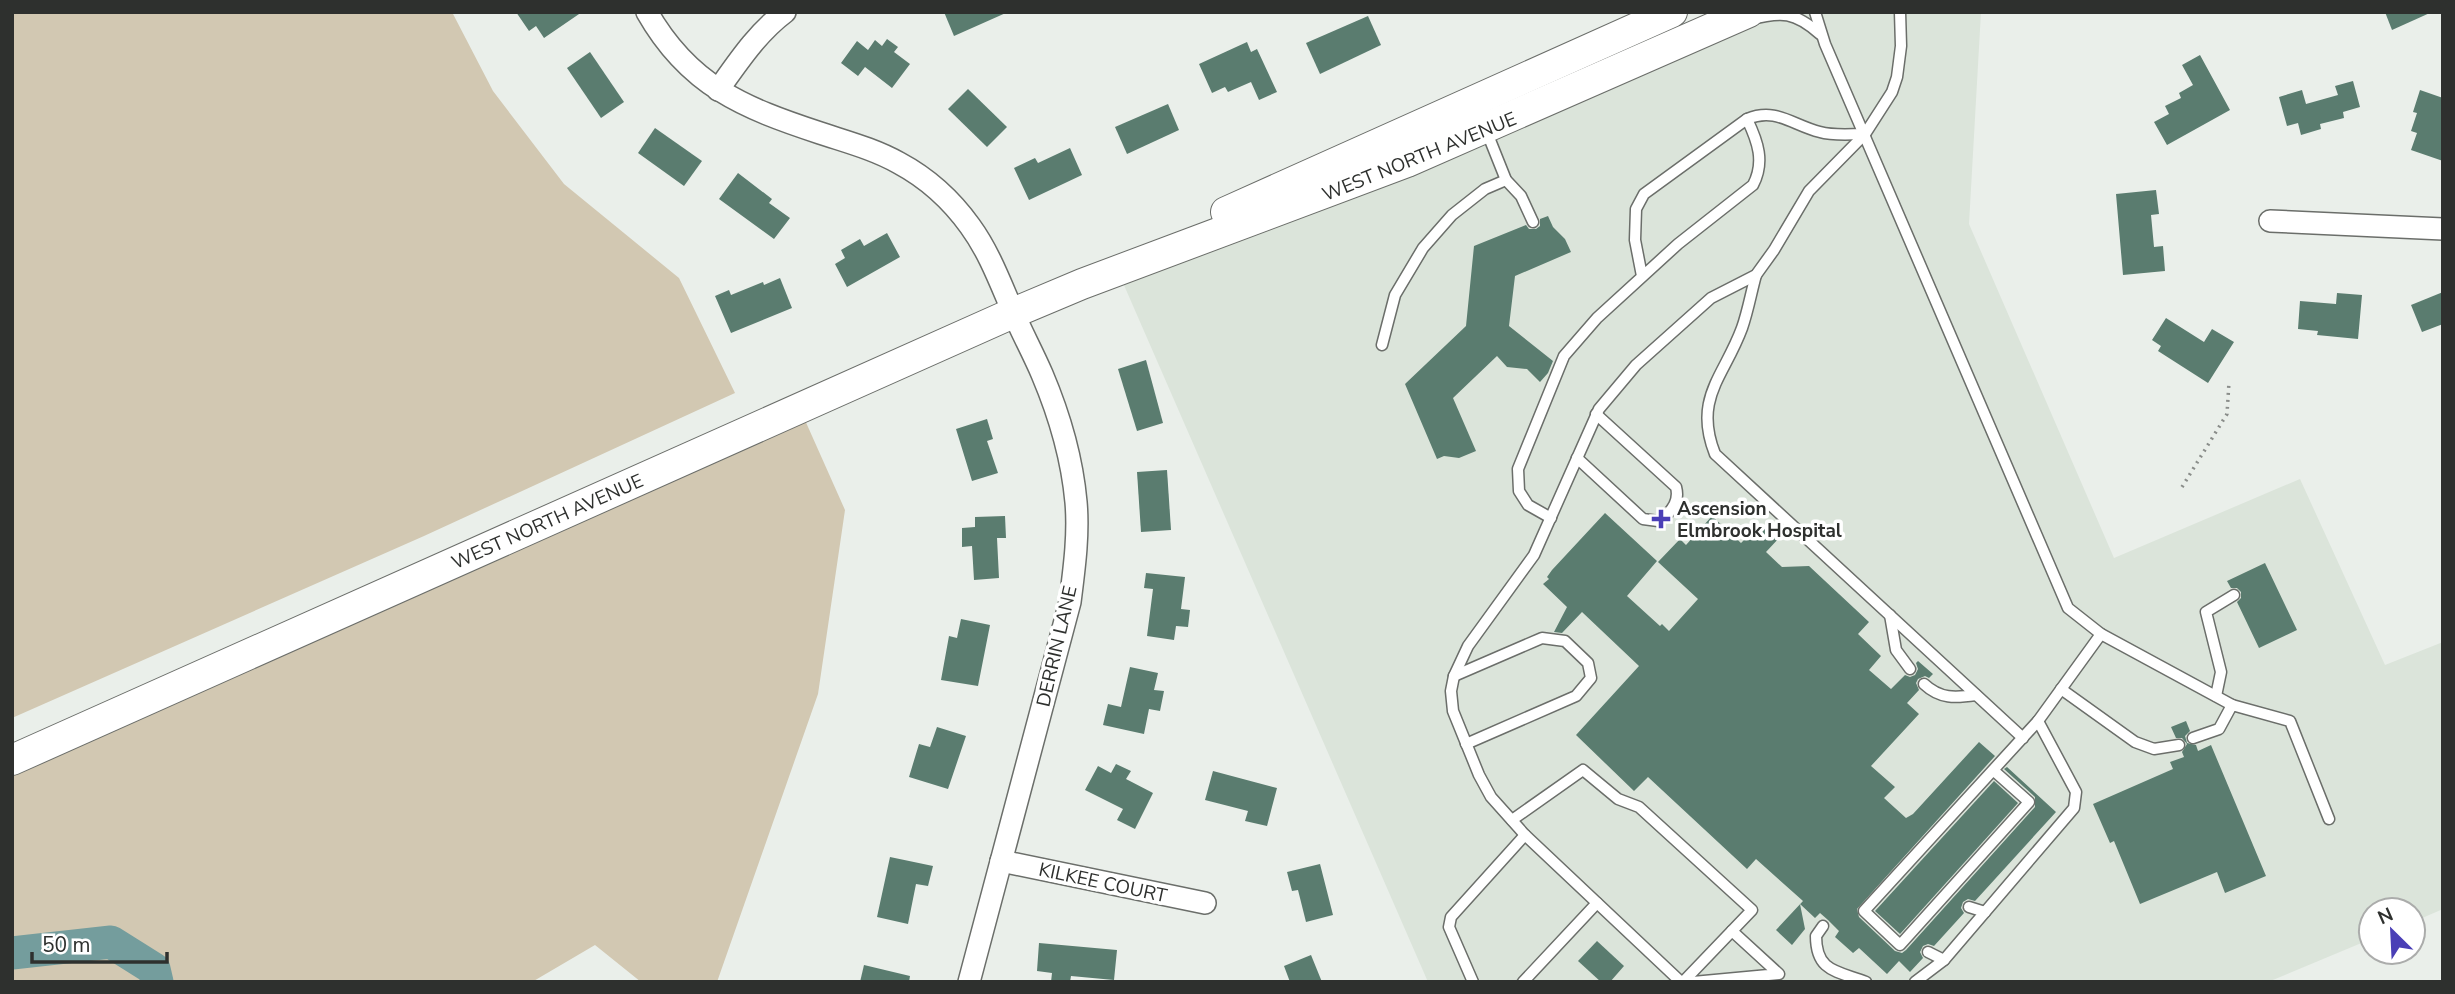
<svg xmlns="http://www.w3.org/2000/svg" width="2455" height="994" font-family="'Nunito Sans',sans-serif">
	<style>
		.built { fill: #dbe4da }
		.green { fill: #d2c8b2 }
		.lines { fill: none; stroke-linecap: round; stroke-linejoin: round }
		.river { stroke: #749d9d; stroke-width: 33 }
		.building { fill: #5a7c6f }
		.lane-casing { stroke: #6b6e6a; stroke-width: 13 }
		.street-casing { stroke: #6b6e6a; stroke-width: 24 }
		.secondary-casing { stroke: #6b6e6a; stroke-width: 32 }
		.path { stroke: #8a8d8a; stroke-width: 3.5; stroke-dasharray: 2 5; stroke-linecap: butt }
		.lane { stroke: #fff; stroke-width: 10 }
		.street { stroke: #fff; stroke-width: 21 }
		.secondary { stroke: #fff; stroke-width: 30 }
		.poi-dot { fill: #4a3fb6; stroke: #fff; stroke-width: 2.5 }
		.labels { text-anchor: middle; stroke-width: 7; stroke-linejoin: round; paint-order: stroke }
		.street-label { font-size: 19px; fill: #2e302e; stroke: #fff }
		.poi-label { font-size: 19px; font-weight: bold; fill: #2e302e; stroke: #fff; text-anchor: start }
	</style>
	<rect width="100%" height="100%" fill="#eaefea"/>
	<path class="built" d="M1774,12H1981L1969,224L2114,558L2300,479L2385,665L2443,642V909L2413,922V910H2371V939L2268,982H1428L1120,276Z"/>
	<g class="green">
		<path d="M12,12H452L493,91L564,184L679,278L735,393L424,536L12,718Z"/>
		<path d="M796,400L845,510L818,694L717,982H641L595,945L532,982H12V763Z"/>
	</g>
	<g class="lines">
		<path class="river" d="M12,953L111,942L154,969L157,982"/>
	</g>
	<g class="building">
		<path d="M516,12H582L544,38L536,26L529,31Z"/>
		<path d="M944,12H1008L954,36Z"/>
		<path d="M2385,12H2432L2392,30Z"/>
		<path d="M1368,16L1381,45L1320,74L1306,43Z"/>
		<path d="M887,39L898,47L894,52L910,64L892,88L865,67L858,76L841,63L857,41L868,50L875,40L882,46Z"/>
		<path d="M1247,42L1251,52L1257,49L1277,92L1259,100L1251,82L1228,92L1225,87L1212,93L1199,64Z"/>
		<path d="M590,52L624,102L601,118L567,68Z"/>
		<path d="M2200,55L2230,110L2167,145L2154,122L2169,114L2165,106L2181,98L2179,93L2193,85L2182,65Z"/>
		<path d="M2353,81L2360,107L2343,112L2344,118L2320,124L2321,129L2301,135L2298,123L2287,126L2279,97L2302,90L2306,104L2338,95L2335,86Z"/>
		<path d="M968,89L1007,127L987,147L948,109Z"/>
		<path d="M2420,90L2443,98V161L2411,150L2417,133L2411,131L2417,113L2413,112Z"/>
		<path d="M1168,104L1179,130L1127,154L1115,127Z"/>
		<path d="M655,128L702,161L684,186L638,153Z"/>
		<path d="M1070,148L1082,175L1029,200L1014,168L1035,158L1038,163Z"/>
		<path d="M738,173L772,199L769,203L790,218L774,239L719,199Z"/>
		<path d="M2156,190L2159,214L2151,215L2154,247L2163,246L2165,271L2123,275L2116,194Z"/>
		<path d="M1548,216L1553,227L1565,239L1571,252L1515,276L1509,326L1553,361L1548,373L1540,382L1527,369L1507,367L1497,356L1453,398L1476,451L1459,458L1444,456L1437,459L1405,384L1466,326L1474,246L1526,225L1529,229H1536L1540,226V219Z"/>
		<path d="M887,233L900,257L847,287L835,264L845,258L841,250L860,239L864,246Z"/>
		<path d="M780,278L792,308L731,333L715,296L729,290L731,295L763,282L764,285Z"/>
		<path d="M2443,292V324L2422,332L2411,305Z"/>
		<path d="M2337,293L2362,295L2358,339L2317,335L2318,331L2298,329L2300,301L2336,304Z"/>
		<path d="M2166,318L2204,342L2212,329L2234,342L2208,383L2158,351L2161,346L2152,340Z"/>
		<path d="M1146,360L1163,423L1137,431L1118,369Z"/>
		<path d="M987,419L993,439L987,441L998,473L972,481L956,429Z"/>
		<path d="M1167,470L1171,530L1141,532L1137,472Z"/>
		<path d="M1605,513L1657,561L1627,596L1660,626L1662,624L1669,631L1698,599L1658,562L1680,539L1686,545L1712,516L1741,543L1748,536L1753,540L1768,524L1781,536L1766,552L1782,567L1809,566L1869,622L1858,634L1881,656L1869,670L1891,689L1905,675L1910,677L1915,675L1918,669L1916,663L1918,661L1933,674L1929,678L1925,676L1918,679L1916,683L1919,690L1907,703L1919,714L1871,766L1895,787L1884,798L1906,818L1913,814L1979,742L1995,756L1857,909L1859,917L1895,951L1902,953L1906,950L2035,807V797L2004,769L2007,767L2056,812L1975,901L1968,899L1963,902L1961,908L1964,913L1934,946L1928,944L1923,946L1920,952L1923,958L1910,972L1899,961L1887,974L1859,948L1853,953L1835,937L1839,931L1828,920L1820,913L1815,918L1800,904L1805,929L1792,945L1776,930L1803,901L1756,859L1747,869L1648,777L1634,791L1576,735L1639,666L1582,612L1562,633L1554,632L1567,607L1543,584L1549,579L1547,577L1552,570Z"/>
		<path d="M1005,516L1006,538H997L999,578L974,580L972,546L962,547V528L975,527V517Z"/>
		<path d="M2265,563L2297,630L2259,648L2237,602L2241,598V592L2237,588H2231L2227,581Z"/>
		<path d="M1146,573L1185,577L1181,609L1190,610L1188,627L1176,626L1174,640L1147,636L1153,589L1144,588Z"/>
		<path d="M961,619L990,625L978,686L941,680L949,636L957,638Z"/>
		<path d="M1130,667L1158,673L1154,690L1164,691L1160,711L1149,709L1144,734L1103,725L1108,704L1121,707Z"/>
		<path d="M2186,721L2190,731L2185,736L2187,743L2196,745L2198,751L2211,745L2266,876L2225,893L2217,872L2140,904L2114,841L2110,843L2093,804L2173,769L2170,762L2184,757L2182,752L2187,744L2182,738H2176L2171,727Z"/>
		<path d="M937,727L966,736L948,789L909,777L919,744L930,747Z"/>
		<path d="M1116,764L1131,771L1126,779L1153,793L1135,829L1117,820L1123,809L1085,790L1098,766L1111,773Z"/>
		<path d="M1213,771L1277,788L1267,826L1245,821L1248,811L1205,800Z"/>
		<path d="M1994,781L2018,803L1900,934L1875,911Z"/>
		<path d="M890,857L933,866L928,886L916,884L908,924L877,917Z"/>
		<path d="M1320,864L1333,915L1306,922L1298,890L1292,891L1287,872Z"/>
		<path d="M1597,941L1624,966L1610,982H1601L1578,961Z"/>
		<path d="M1039,943L1117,950L1114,980L1071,976L1070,982H1051L1052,973L1037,971Z"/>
		<path d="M1311,955L1322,982H1290L1284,966Z"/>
		<path d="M864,965L910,976L909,982H860Z"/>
	</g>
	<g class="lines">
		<g class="lane-casing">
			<g id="lane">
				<path d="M1815,12L1825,44L2068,608L2101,634L2232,705"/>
				<path d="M1749,20C1782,11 1795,12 1820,34"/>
				<path d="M1747,119C1776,107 1792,125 1820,132C1834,136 1850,134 1865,134"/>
				<path d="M1486,130L1506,180L1521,196L1533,222"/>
				<path d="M1756,275C1751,293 1748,311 1742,328C1724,377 1693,398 1715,454L2023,738"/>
				<path d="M1382,345L1395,295L1423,248L1452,215L1485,189L1506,180"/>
				<path d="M1577,458L1643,519L1658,521C1671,513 1680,502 1676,487L1596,414"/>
				<path d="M1551,518L1528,505L1519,491L1518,469L1564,356L1597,318L1678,244L1753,185C1765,162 1758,142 1747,119L1644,194L1636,209L1635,240L1642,276"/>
				<path d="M1890,615L1896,650L1910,669"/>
				<path d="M1454,676L1542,638L1565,641L1588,663L1591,678L1576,696L1466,744"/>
				<path d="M1924,684C1940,699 1955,698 1976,695"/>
				<path d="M2061,689L2135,742L2154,749L2179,745"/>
				<path d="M2216,696L2221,672L2206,612L2234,595"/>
				<path d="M2193,738L2219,729L2232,705L2290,721L2329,819"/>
				<path d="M1993,770L2029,802L1900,945L1864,911L2038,721L2101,634"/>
				<path d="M1512,820L1583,770L1618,799L1639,807L1752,910L1683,982"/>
				<path d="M1969,907L1985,912"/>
				<path d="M1823,926L1816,936C1816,972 1837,971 1866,982"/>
				<path d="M1928,952L1944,960"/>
				<path d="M1473,982L1449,927L1451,917L1525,835"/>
				<path d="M1523,982L1597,903"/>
				<path d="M1681,982L1525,835L1491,797L1479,775L1453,711L1451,691L1454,676L1468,646L1534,555L1599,409L1636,365L1711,298L1756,275L1774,250L1809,191L1865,134L1892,92L1897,77L1901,46L1900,12"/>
				<path d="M1693,982L1779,974L1732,931"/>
				<path d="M1915,982L1944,960L2074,808L2076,792L2038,721"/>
			</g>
		</g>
		<g class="street-casing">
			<g id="street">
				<path d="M647,12C689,86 744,108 820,133C847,142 874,149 899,163C927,178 952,201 970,226C989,252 1000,282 1013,312C1022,333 1033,353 1042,374C1059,414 1072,458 1076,502C1079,535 1074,570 1070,602L969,982"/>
				<path d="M718,90C738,62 757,33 785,12"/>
				<path d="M2270,221L2443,229"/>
				<path d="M1001,861L1205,903"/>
			</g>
		</g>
		<g class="secondary-casing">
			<g id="secondary">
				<path d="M1226,212L1672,12"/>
				<path d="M12,760L1013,313L1082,284L1407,162L1749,12"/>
			</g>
		</g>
		<path class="path" d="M2182,487L2227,414L2229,382"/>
		<use href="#lane" class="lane"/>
		<use href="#street" class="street"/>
		<use href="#secondary" class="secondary"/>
	</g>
	<path class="poi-dot" d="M1657.5 508.5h7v7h7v7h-7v7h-7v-7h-7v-7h7z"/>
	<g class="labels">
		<g class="street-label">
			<text transform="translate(1419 156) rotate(-22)" y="7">WEST NORTH AVENUE</text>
			<text transform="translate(547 521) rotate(-24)" y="7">WEST NORTH AVENUE</text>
			<text transform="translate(1056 646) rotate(-77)" y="7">DERRIN LANE</text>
			<text transform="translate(1103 882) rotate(12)" y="7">KILKEE COURT</text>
		</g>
		<g class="poi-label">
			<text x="1677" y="515">Ascension<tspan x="1677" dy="22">Elmbrook Hospital</tspan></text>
		</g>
	</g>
	<rect width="2455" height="994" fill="none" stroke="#2e302e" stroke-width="28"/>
	<g transform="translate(2392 931) rotate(336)"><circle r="33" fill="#ffffff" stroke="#abacab" stroke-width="2"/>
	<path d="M0-5L12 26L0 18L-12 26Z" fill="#4a3fb6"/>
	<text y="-10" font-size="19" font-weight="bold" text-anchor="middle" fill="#2e302e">N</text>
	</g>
	<path d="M32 952v10h135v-10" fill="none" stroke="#2e302e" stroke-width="3.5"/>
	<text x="42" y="952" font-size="21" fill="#2e302e" stroke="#ffffff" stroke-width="5" paint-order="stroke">50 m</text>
</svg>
